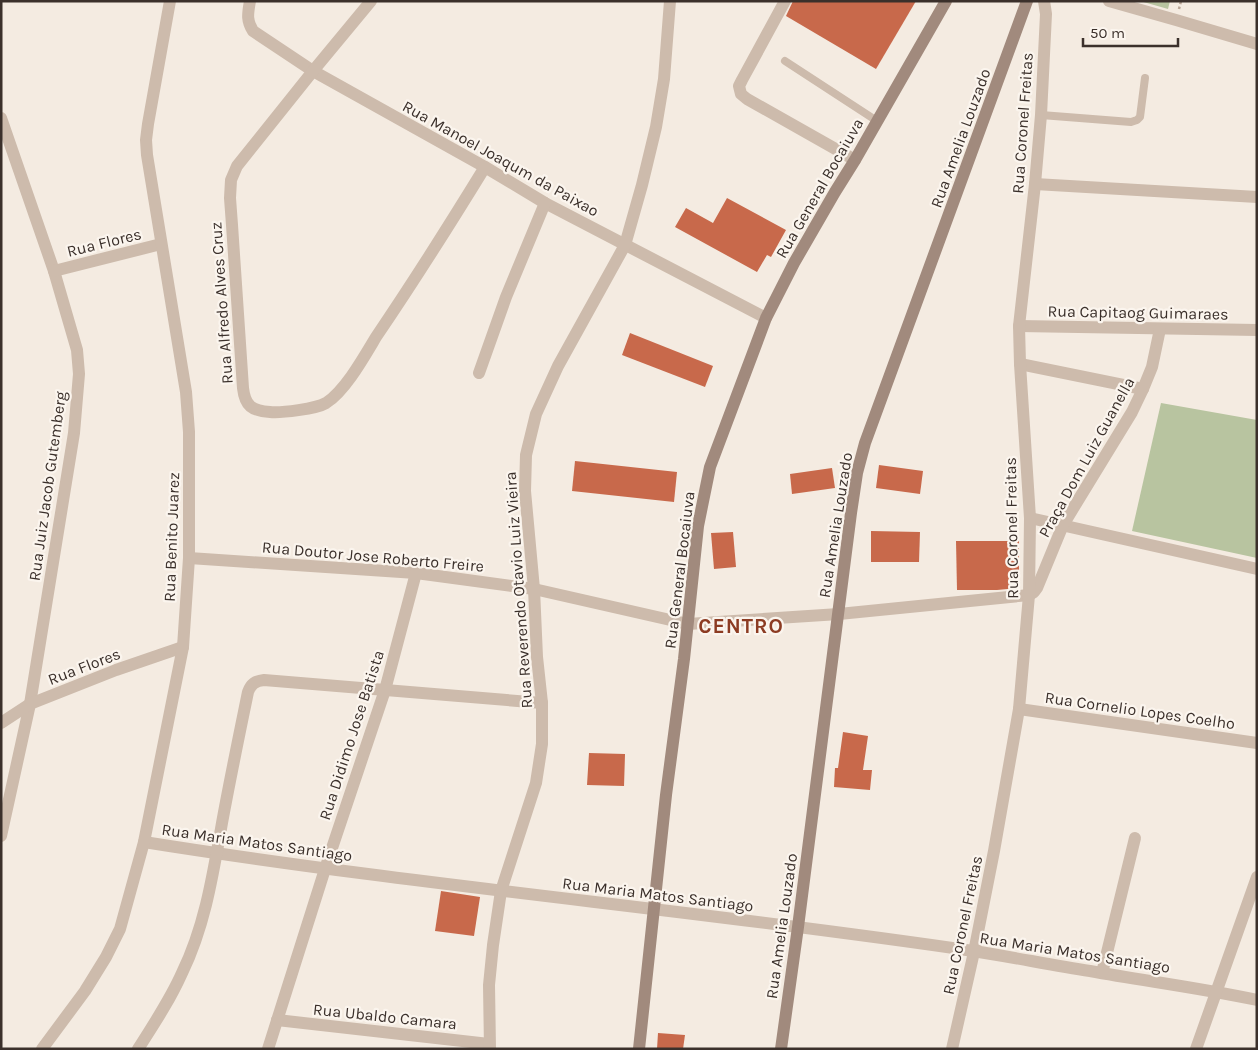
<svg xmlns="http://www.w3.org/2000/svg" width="1258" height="1050" font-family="Karla,sans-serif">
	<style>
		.green { fill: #b8c4a0 }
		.building { fill: #c8694b }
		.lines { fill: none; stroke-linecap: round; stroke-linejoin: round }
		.path { stroke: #b9a596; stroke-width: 2.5; stroke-dasharray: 2.5 2.5; stroke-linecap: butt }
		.service { stroke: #cdbbac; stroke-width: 8 }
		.minor { stroke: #cdbbac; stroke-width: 12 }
		.tertiary { stroke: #cdbbac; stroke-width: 12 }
		.secondary { stroke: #a18a7d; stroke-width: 12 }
		.labels { text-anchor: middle; stroke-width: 4.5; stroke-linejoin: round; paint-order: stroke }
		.street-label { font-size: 16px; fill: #3b302b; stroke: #fbf5ee }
		.district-label { font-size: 21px; font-weight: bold; letter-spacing: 1px; fill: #8c3b22; stroke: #fbf5ee }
	</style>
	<rect width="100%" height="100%" fill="#f4ebe1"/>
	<g class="green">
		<path d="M1140,1H1170L1168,9Z"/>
		<path d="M1161,403L1257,420V558L1132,531Z"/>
	</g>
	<g class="building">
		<path d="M793,1H916L876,69L786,16Z"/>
		<path d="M727,198L786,230L771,257L767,255L757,272L675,227L686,208L713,223Z"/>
		<path d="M630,333L713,366L705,387L622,355Z"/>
		<path d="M575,461L677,472L674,502L572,491Z"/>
		<path d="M879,465L923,471L920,494L876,488Z"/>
		<path d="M832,468L835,488L792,494L790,474Z"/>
		<path d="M871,531L920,532L919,562H871Z"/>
		<path d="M733,532L736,567L714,569L711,533Z"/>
		<path d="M956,541H1019V588L997,590H957Z"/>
		<path d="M843,732L868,736L863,770H872L870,790L834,787L835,768H838Z"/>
		<path d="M589,753L625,754L624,786L587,785Z"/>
		<path d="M441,891L480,897L474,936L435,931Z"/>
		<path d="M658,1033L685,1035L683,1049H657Z"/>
	</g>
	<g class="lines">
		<path class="path" d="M1179,9L1181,1"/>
		<g class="service">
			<path d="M785,61L877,121"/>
			<path d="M1041,115L1131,122L1137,120L1140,117L1145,78"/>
		</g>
		<g class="minor">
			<path d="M250,1C248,13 246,20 253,31L313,71L485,167L545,203L766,318"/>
			<path d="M371,1L313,71L237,166L231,180L230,198L232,225L243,388C245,406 252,411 270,412C281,413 316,409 326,403C345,391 364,357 376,337C414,281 450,224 485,167"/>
			<path d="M785,1L742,80L739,86L741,94L747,99L855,160"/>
			<path d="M1109,1L1176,20L1257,44"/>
			<path d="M1,118L54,271L77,350L79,374L74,433L30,704L1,836"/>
			<path d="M1035,184L1257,197"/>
			<path d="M54,271L161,244"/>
			<path d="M1019,326L1257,330"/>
			<path d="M1020,364L1143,389"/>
			<path d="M479,373L506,297L545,203"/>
			<path d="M1030,518L1257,569"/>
			<path d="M189,558L416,573L534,589L688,624L839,614L1029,595L1034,592L1037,588L1063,525L1132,412L1143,389L1152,367L1160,329"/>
			<path d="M1019,709L1257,743"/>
			<path d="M1,723L30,704L116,670L183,647"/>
			<path d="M144,842C419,886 697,910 973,951C1012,957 1051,965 1090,971C1145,981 1201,988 1257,1000"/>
			<path d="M1102,973L1135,838"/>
			<path d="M277,1020L489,1044"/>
			<path d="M42,1049L85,991L106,957L120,929L144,842L183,647L189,558V432L186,392L147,155L146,140L148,124L170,1"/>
			<path d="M138,1049C154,1024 170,1000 182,973C205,926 213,874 222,823C230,779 239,736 248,692C251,684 255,681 264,680L542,703"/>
			<path d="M268,1049L325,869L385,690L416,573"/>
			<path d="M490,1049L489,985L493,945L501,891L536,783L542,744V703L537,657L534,589L525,491L526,455L536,414L558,366L625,245L642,185L656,127L664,79L670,1"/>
			<path d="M1196,1049L1257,877"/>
		</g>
		<path class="tertiary" d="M952,1049L974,952L994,851L1019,709L1029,595L1030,518L1020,364L1019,326L1035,184L1041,115L1046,14L1044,1"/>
		<g class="secondary">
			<path d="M639,1049L666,795L684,659L698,526L710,467L766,318L794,263L835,192L855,160L946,1"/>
			<path d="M781,1049L798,927L851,513L857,473L865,443L1027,1"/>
		</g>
	</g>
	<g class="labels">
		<g class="street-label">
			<text transform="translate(1022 123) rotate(-86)" y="6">Rua Coronel Freitas</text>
			<text transform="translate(960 138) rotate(-70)" y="6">Rua Amelia Louzado</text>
			<text transform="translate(501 158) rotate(29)" y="6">Rua Manoel Joaqum da Paixao</text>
			<text transform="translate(819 188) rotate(-60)" y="6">Rua General Bocaiuva</text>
			<text transform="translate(104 242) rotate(-14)" y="6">Rua Flores</text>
			<text transform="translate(221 303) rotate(-94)" y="6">Rua Alfredo Alves Cruz</text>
			<text transform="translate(1138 312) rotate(1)" y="6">Rua Capitaog Guimaraes</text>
			<text transform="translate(1086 457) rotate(-61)" y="6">Praça Dom Luiz Guanella</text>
			<text transform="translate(47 486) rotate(-82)" y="6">Rua Juiz Jacob Gutemberg</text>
			<text transform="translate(835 525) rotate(-81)" y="6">Rua Amelia Louzado</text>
			<text transform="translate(1011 528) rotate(-91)" y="6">Rua Coronel Freitas</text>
			<text transform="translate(171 537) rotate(-88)" y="6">Rua Benito Juarez</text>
			<text transform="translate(373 556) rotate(5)" y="6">Rua Doutor Jose Roberto Freire</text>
			<text transform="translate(679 570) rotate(-83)" y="6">Rua General Bocaiuva</text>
			<text transform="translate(518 590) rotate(-94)" y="6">Rua Reverendo Otavio Luiz Vieira</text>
			<text transform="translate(84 666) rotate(-21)" y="6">Rua Flores</text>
			<text transform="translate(1140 710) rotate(8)" y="6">Rua Cornelio Lopes Coelho</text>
			<text transform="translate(351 735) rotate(-72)" y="6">Rua Didimo Jose Batista</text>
			<text transform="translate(257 842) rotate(8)" y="6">Rua Maria Matos Santiago</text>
			<text transform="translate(658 894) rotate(7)" y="6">Rua Maria Matos Santiago</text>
			<text transform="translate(962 925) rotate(-78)" y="6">Rua Coronel Freitas</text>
			<text transform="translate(781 926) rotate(-82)" y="6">Rua Amelia Louzado</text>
			<text transform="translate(1075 952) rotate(9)" y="6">Rua Maria Matos Santiago</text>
			<text transform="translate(385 1016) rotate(6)" y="6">Rua Ubaldo Camara</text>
		</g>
		<g class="district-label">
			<text x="741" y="633">CENTRO</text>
		</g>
	</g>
	<rect width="1258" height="1050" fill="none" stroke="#3b302b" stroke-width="5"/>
	<path d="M1083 38v8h95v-8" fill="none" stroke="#3b302b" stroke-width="2.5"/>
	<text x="1090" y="38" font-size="15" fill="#3b302b" stroke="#fbf5ee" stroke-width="4" paint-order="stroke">50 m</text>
</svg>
